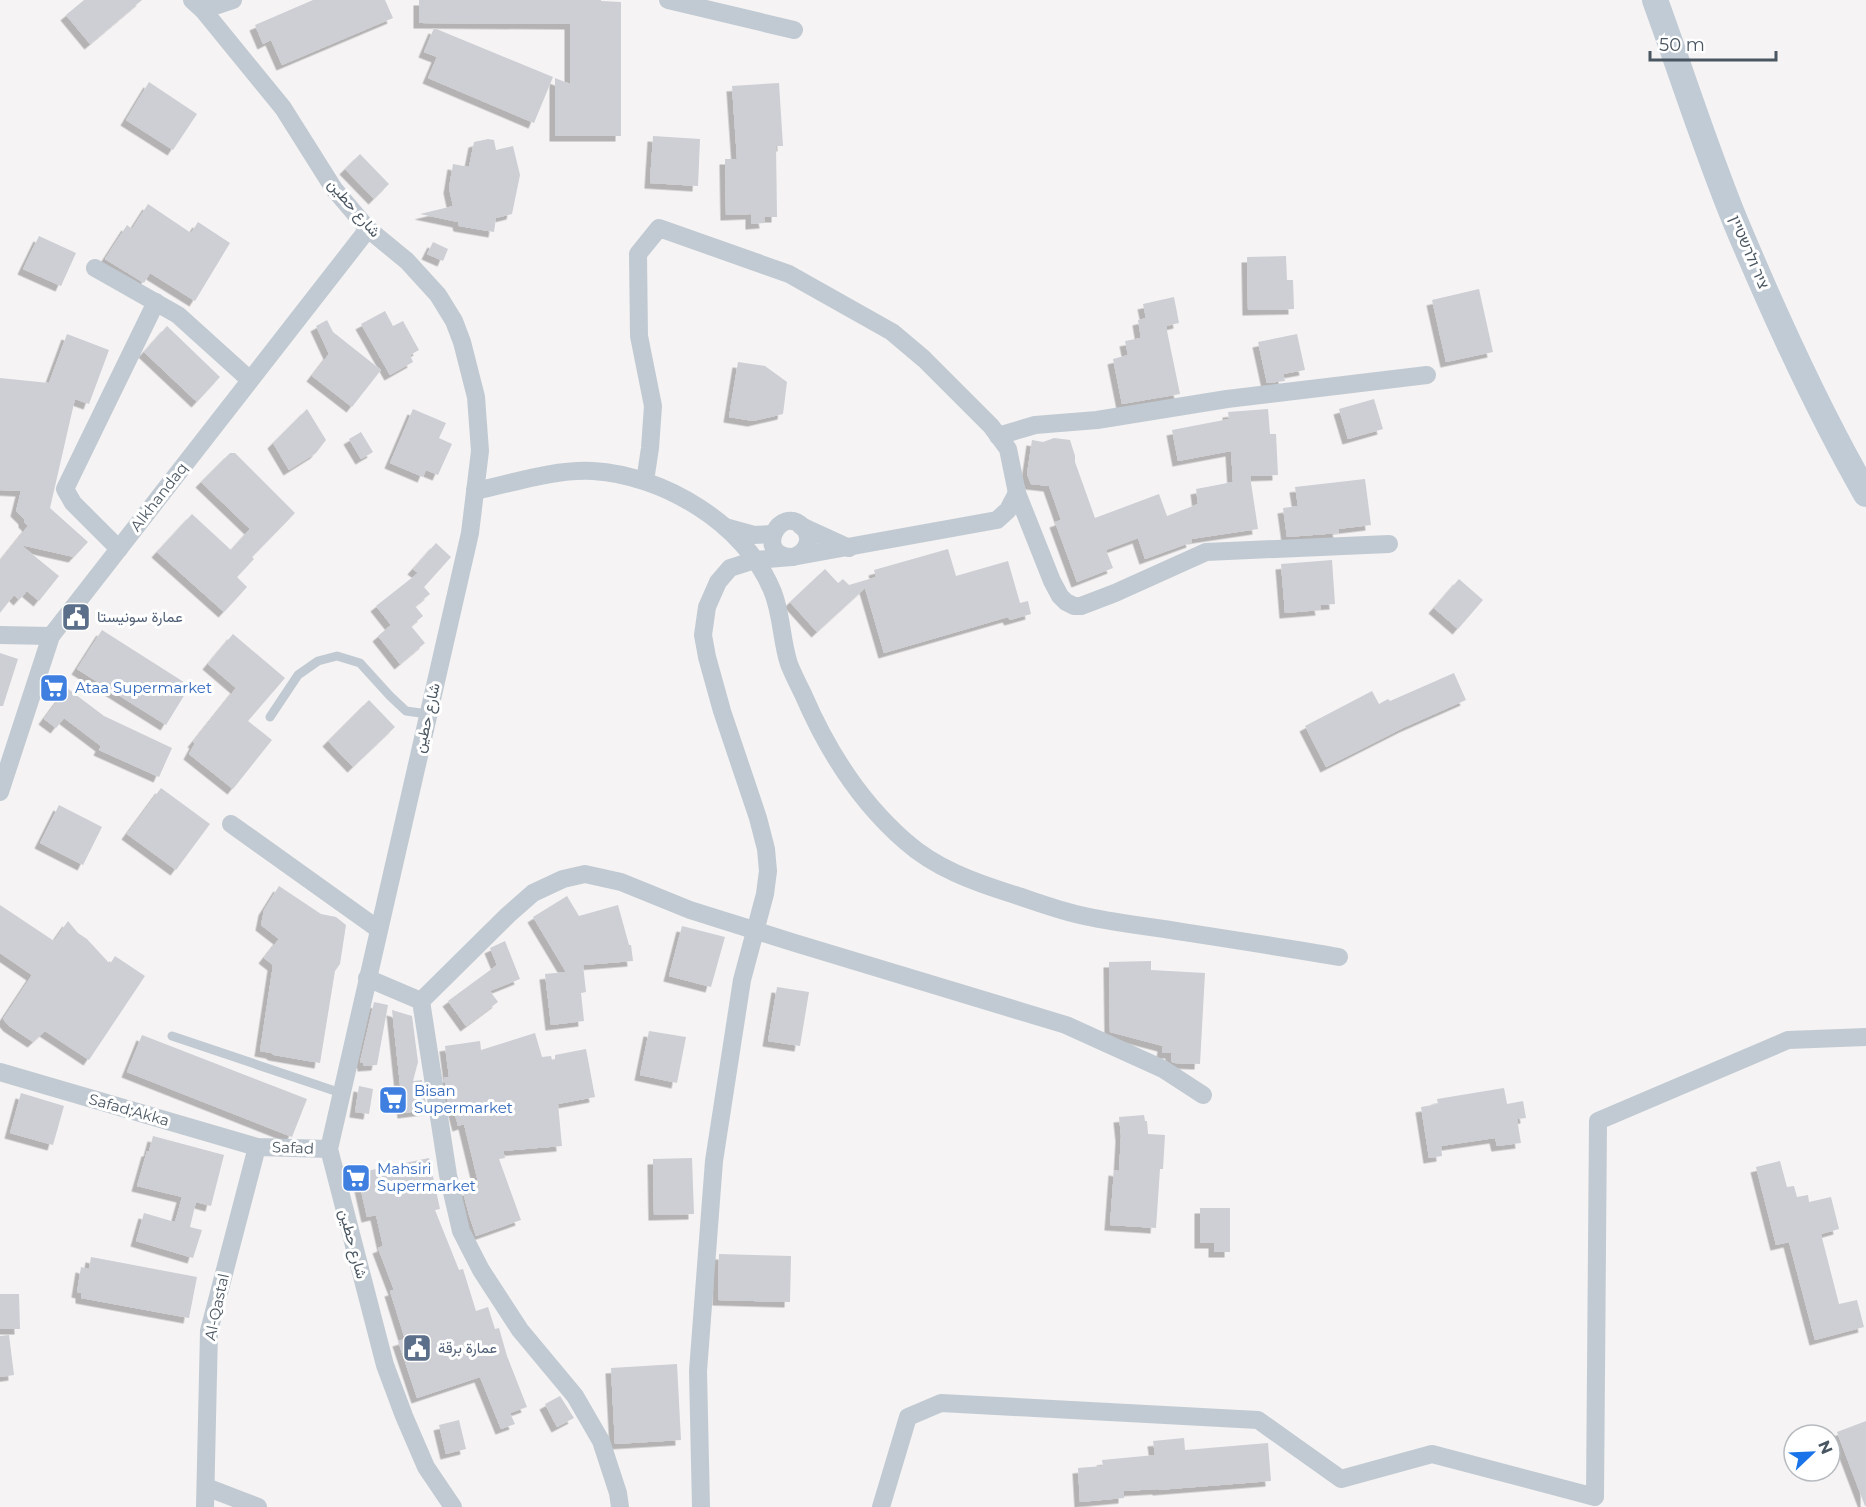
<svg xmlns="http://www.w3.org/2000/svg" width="1866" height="1507" font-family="Montserrat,Vazirmatn,'Noto Sans Hebrew',sans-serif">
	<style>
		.building { fill: #cdcfd5; filter: url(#shadow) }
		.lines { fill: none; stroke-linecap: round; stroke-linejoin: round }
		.service { stroke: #c1cad2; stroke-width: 9 }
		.minor { stroke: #c1cad2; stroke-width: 18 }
		.secondary { stroke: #c1cbd6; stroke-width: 26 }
		.labels { text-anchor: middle; stroke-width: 6; stroke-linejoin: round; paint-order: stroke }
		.street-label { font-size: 15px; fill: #4a5661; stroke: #fff }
		.service-label { font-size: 15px; fill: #4e5e75; stroke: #fff; text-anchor: start }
		.shop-label { font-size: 15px; fill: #366cbe; stroke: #fff; text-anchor: start }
	</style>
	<defs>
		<filter id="shadow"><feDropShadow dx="-5.5" dy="5.5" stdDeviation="0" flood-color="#0004"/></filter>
	</defs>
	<rect width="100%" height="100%" fill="#f5f3f3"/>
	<g class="building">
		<path d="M84,0H142L90,44L66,15Z"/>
		<path d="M313,0H385L393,18L282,65L271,40L263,44L255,25Z"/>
		<path d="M419,0H601V1L621,2V136H555V78L570,84V24L419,23Z"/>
		<path d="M434,28L553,77L534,123L428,78L437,57L424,52Z"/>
		<path d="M149,82L197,114L173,150L126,120Z"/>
		<path d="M779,83L783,146H776L777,217H764L765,223L751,224V214L726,215L725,159H737L732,86Z"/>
		<path d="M653,136L700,139L698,186L650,183Z"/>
		<path d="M488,139L494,140L496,150L513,146L520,175L512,214L496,218L494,232L459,226L458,222L420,214L453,206L449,188L453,164L469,167L474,142Z"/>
		<path d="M360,154L389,184L374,199L345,169Z"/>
		<path d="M148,204L191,233L198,222L230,243L195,301L150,273L144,283L105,259L127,225L132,229Z"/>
		<path d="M39,236L76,253L61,286L23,269Z"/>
		<path d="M433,242L448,249L443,261L427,254Z"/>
		<path d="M1286,256L1287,280H1293L1294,309L1248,310L1247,257Z"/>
		<path d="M1479,289L1493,352L1446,362L1432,300Z"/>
		<path d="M1174,297L1179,323L1166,326L1180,394L1122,404L1113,359L1128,355L1125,341L1141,338L1138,320L1146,318L1143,304Z"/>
		<path d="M385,311L393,326L403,321L419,350L410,355L413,362L390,375L361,324Z"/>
		<path d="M327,320L333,332L381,370L352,407L312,376L329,354L316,326Z"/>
		<path d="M167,326L220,377L197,402L144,352Z"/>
		<path d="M67,334L109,350L89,404L75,399L50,508L88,542L74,557L21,545L59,576L39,601L27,591L19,600L14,595L0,613V561L28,526L24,522V519L16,511L21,491L0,490V378L49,383Z"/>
		<path d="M1297,334L1305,370L1283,374L1285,381L1267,383L1258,342Z"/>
		<path d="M738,362L765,366L787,382L783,414L753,421L729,417Z"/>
		<path d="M1374,399L1383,429L1348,439L1339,409Z"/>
		<path d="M307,409L326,440L316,453L289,470L273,443Z"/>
		<path d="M413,409L446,423L439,438L452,444L438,475L426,470L423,477L390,463Z"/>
		<path d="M1268,409L1270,434H1276L1278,475L1250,476L1258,529L1191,539L1192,542L1145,559L1138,538L1106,550L1113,568L1077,582L1055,522L1061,520L1049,486L1031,484L1027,474L1032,440L1043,442L1054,438L1070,440L1075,456V462L1095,518L1159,494L1167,516L1198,504L1196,489L1233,482L1231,451L1178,461L1172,430L1229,419L1228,412Z"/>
		<path d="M361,432L373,452L361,459L349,439Z"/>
		<path d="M230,453H235L295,513L252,557L254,559L237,577L247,587L224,612L157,552L192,514L231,550L250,529L201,482Z"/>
		<path d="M1365,479L1371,525L1338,529L1339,533L1287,537L1283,508L1298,506L1295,487Z"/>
		<path d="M436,543L451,557L424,587L430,594L415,606L423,616L411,626L425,643L400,664L378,636L391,625L376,606L418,573L413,569Z"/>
		<path d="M948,549L956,576L1008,561L1020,603L1028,601L1031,614L1010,620L1008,617L884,653L865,588L817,632L790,602L825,569L838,583L843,579L849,585L876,577L874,570Z"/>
		<path d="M1332,560L1335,604L1320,605L1321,610L1285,613L1281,564Z"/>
		<path d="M1459,579L1483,600L1458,629L1434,608Z"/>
		<path d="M102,630L190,686L166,725L77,669Z"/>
		<path d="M233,634L285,678L248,721L272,740L233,789L189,754L195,743L193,742L236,688L208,664Z"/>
		<path d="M0,653L18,659L3,706H0Z"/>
		<path d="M1454,673L1466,700L1405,727L1326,767L1305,726L1372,691L1379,704L1388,699L1390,701Z"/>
		<path d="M67,688L104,716L172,748L159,777L99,750L101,746L64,718L56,728L44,719Z"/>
		<path d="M369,700L395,727L353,767L328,741Z"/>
		<path d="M161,788L210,824L176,870L127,834Z"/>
		<path d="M59,805L102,827L83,865L40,843Z"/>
		<path d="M279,886L321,914L336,917L346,925L340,964L335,971L320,1063L274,1055L271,1053L260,1051L273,965L264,958L279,939L261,925L264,910Z"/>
		<path d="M567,896L579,916L618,905L629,945H631L633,961L583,965L586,992L581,993L584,1021L551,1025L545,974L566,972L533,917Z"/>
		<path d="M0,905L54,941L68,921L78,933L87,939L110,964L115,956L145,976L89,1060L45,1031L33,1042L9,1026L3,1019L32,975L0,953Z"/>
		<path d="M682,926L725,937L711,987L669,976Z"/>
		<path d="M505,941L520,979L490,991L498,1002L466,1026L448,1001L497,965L490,948Z"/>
		<path d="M1151,961V970L1205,973L1200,1064L1174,1063L1171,1061V1053H1162L1163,1046L1110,1032L1109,962Z"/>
		<path d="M777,987L809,992L800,1046L768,1041Z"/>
		<path d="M374,1002L388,1005L377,1065L363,1066V1063L360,1062Z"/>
		<path d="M392,1010L412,1016L418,1062L413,1081L422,1080L427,1110L403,1113Z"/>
		<path d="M649,1031L686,1037L677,1083L640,1075Z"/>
		<path d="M535,1033L542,1057L551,1056L552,1060L555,1059V1055L586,1049L595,1097L558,1104L562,1146L503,1151L505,1158L499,1159L521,1220L476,1236L469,1215L463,1192L479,1186L464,1124L458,1126L453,1107L449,1108L444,1077H449L445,1046L480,1041L481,1050Z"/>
		<path d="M142,1035L307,1099L292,1137L127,1072Z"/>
		<path d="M359,1086L373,1089L369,1114L355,1112Z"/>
		<path d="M1504,1088L1507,1104L1523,1101L1526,1118L1517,1119L1521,1143L1497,1146L1495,1138L1441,1146L1442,1156L1429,1158L1421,1107L1438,1104L1437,1099Z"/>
		<path d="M21,1093L64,1106L53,1145L10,1133Z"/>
		<path d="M1144,1115L1145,1121H1147L1148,1134L1165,1135L1163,1169H1160L1156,1228L1110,1225L1114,1170L1119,1171L1121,1136L1119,1117Z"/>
		<path d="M153,1136L224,1155L211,1206L196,1202L190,1227L202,1230L193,1258L136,1241L144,1213L175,1222L182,1197L137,1186L147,1151H149Z"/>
		<path d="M429,1158L440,1209L435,1210L459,1270L463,1269L476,1311L488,1307L495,1329L499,1328L507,1356L527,1407L510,1413L515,1424L501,1429L480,1377L417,1398L398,1341L405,1339L390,1291L394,1290L378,1248L383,1246L376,1215L367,1217L357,1173Z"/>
		<path d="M692,1158L694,1214L654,1215L653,1159Z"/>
		<path d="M1780,1161L1787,1187L1794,1186L1797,1197L1808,1195L1809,1202L1831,1197L1839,1229L1821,1234L1839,1304L1857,1300L1864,1327L1815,1340L1789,1242L1776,1245L1756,1167Z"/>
		<path d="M1200,1208H1230V1252H1214V1243H1200Z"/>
		<path d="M719,1254L791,1256L790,1302L718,1300Z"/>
		<path d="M91,1257L197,1277L189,1318L81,1298V1293L77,1292L81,1267L89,1269Z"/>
		<path d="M0,1294H19L20,1329H0Z"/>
		<path d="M9,1335L14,1375L0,1377V1336Z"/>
		<path d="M677,1364L681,1440L615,1444L611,1368Z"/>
		<path d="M560,1396L574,1418L557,1427L545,1404Z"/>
		<path d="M459,1420L466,1449L446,1454L439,1425Z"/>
		<path d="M1866,1421V1506H1865L1837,1432Z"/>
		<path d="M1184,1438L1185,1450L1268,1443L1271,1481L1158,1490V1489L1124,1491V1498L1080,1502L1078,1468L1103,1466L1102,1460L1155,1455L1153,1441Z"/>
	</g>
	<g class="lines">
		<g class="service">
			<path d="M270,717L298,675L318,661L337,656L360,663L390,696L406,711L428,714"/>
			<path d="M172,1036L341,1093"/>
		</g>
		<g class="minor">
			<path d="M192,0L203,10L283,108L334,189L368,229L407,261L438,295L454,321L462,342L476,397L480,451L470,533L329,1149L385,1365L404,1416L426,1467L453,1507"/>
			<path d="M668,0L794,30"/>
			<path d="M203,10L233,0"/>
			<path d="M95,268L178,315L250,380"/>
			<path d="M998,436L1035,425L1097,420L1227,399L1427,375"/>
			<path d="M645,481L650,448L653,406L639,336L638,254L659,228L789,274L892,332L924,359L991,426L1008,449L1017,493L1052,581L1060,596L1066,602L1074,606H1081L1115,593L1206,552L1389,544"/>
			<path d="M475,491C513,483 554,469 593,471C663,475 745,524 772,590C782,613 781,640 789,664C793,674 798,684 803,694C827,750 859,801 905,841C935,868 974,882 1012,894C1034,901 1057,910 1080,915C1113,923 1149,926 1183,932C1235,940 1287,948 1339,957"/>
			<path d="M801,526L849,548"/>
			<path d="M725,527L754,535L773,534"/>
			<path d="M119,549L73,503L65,489L156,302"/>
			<path d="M792,557C753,556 780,503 803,527C814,539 806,553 793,557"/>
			<path d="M0,635L51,636"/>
			<path d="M0,792L51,636L368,229"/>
			<path d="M231,824L378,929"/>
			<path d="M367,978L421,1001L448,1175L461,1231L481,1270L520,1330L575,1396L601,1441L618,1493L620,1507"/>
			<path d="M421,1001L508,915L533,893L563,879L585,874L621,882L690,910L795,943L1066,1025L1163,1069L1203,1095"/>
			<path d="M0,1072L257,1147L329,1149"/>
			<path d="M206,1487L258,1507"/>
			<path d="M205,1507L209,1331L257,1147"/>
			<path d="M701,1507L698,1371L714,1161L742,980L765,894L768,871L766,849L758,818L722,711L707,657L703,635L707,607L718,582L730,568L755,560L792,557L997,520L1008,510L1017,493"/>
			<path d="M881,1507L908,1417L941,1403L1258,1420L1341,1479L1432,1454L1595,1497L1598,1121L1788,1040L1866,1037"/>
		</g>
		<path class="secondary" d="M1655,0C1682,74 1706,150 1736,223C1775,316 1816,407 1866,494"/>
	</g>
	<defs>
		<g id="civic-square" transform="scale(1.5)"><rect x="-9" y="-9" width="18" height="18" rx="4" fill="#5c6f8a" stroke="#fff"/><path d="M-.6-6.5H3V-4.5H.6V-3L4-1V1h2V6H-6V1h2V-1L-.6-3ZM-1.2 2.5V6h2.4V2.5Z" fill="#fff"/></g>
		<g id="supermarket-square" transform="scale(1.5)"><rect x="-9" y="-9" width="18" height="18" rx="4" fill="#3f7fe0" stroke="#fff"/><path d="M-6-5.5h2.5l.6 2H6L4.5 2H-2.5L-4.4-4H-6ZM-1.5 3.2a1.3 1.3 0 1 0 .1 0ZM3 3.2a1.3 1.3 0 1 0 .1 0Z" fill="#fff"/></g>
	</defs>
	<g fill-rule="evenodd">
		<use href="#civic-square" x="76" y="617"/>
		<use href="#supermarket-square" x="54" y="688"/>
		<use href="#supermarket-square" x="393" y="1100"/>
		<use href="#supermarket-square" x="356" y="1178"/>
		<use href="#civic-square" x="417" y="1348"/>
	</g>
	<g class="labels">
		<g class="street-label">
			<text transform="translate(354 208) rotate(49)" y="5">شارع حطين</text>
			<text transform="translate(1749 252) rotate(67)" y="5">ציר ולרשטיין</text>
			<text transform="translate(159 497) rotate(-52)" y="5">Alkhandaq</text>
			<text transform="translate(427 718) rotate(-77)" y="5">شارع حطين</text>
			<text transform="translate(129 1110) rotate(16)" y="5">Safad;Akka</text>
			<text transform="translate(293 1148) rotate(2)" y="5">Safad</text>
			<text transform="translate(353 1244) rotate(75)" y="5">شارع حطين</text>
			<text transform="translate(217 1307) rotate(-78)" y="5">Al-Qastal</text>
		</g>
		<g class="service-label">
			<text x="97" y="622">عمارة سونيستا</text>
			<text x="438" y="1353">عمارة برقة</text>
		</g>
		<g class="shop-label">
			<text x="75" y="693">Ataa Supermarket</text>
			<text x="414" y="1096">Bisan<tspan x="414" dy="17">Supermarket</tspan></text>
			<text x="377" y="1174">Mahsiri<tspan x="377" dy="17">Supermarket</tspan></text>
		</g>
	</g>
	<g transform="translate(1812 1453) rotate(67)"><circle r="28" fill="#ffffff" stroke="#b7bbc0" stroke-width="1.5"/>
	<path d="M0-4.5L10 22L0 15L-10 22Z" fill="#1a73e8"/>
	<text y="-9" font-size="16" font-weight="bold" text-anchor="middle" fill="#4a5661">N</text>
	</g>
	<path d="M1650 51v9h126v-9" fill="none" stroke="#4a5661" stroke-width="3"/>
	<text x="1659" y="51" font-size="18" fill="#4a5661" stroke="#ffffff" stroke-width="4.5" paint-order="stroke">50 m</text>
</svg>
